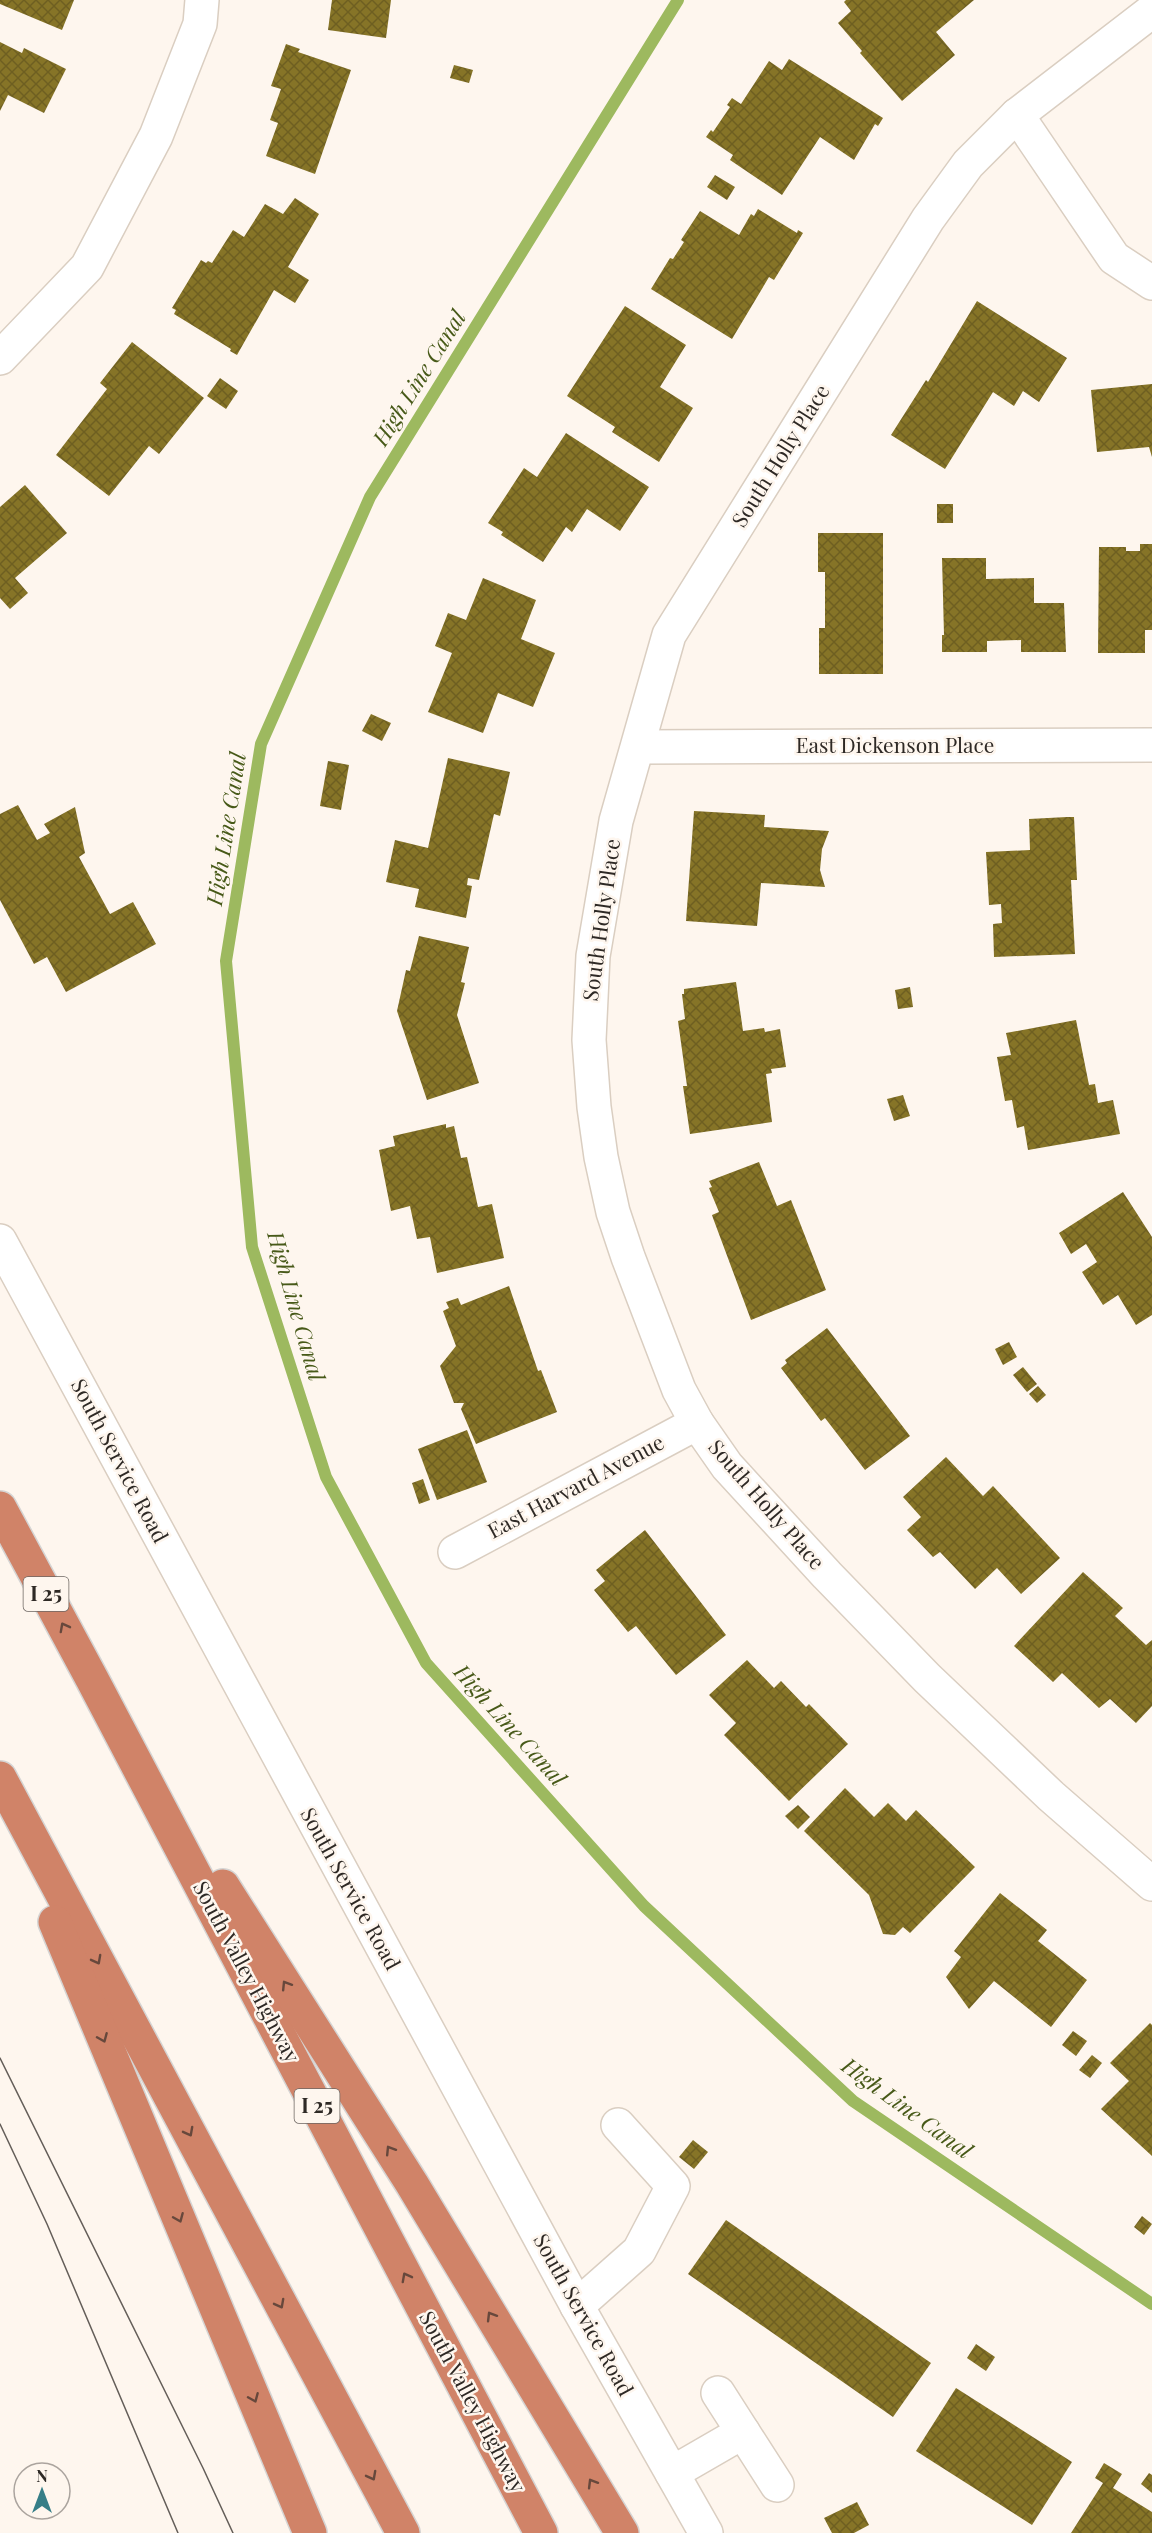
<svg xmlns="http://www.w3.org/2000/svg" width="1152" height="2533" font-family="'Playfair Display',serif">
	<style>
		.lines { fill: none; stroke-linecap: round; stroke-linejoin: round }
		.stream { stroke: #9db95f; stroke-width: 12 }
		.building { fill: url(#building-cross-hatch) }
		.minor-casing { stroke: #dacec1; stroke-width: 36 }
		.highway-casing { stroke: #d5d4d3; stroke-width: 36 }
		.minor { stroke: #fff; stroke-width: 33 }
		.highway { stroke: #d08368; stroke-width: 33 }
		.tram { stroke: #645e59; stroke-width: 1.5 }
		.oneway { stroke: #67483c }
		.labels { text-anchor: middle; stroke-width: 5; stroke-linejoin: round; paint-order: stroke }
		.shield { fill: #fef6ee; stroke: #6c6661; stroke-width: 1.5 }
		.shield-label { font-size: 20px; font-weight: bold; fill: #2e2925 }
		.street-label { font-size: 21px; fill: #2e2925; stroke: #fef6ee }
		.water-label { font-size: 22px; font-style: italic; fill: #475918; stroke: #fef6ee }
	</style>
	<defs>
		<pattern id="building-cross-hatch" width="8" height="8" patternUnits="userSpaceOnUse" patternTransform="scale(1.5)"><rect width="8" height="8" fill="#867427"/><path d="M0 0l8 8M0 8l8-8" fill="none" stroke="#6e5f21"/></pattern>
	</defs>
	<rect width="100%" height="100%" fill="#fef6ee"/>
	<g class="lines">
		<path class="stream" d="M678,0L370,497L261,744L226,961L252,1247L326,1477L426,1663L644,1906L853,2101L1152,2304"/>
	</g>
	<g class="building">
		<path d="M0,0H74L62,30L0,4Z"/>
		<path d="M332,0H391L386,38L328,30Z"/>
		<path d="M846,0H974L936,32L955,55L902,101L860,53L862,51L838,23L851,11L844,2Z"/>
		<path d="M0,42L22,53L24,48L66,69L44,113L8,95L0,111Z"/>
		<path d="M286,44L300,49L298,52L351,70L315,174L266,156L278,123L270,120L281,89L271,86Z"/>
		<path d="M789,59L883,118L878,126L875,124L854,160L820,137L782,195L730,160L733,155L706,137L711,130L713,132L730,107L727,105L732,98L741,104L769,61L782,70Z"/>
		<path d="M454,65L473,70L469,83L450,78Z"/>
		<path d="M715,175L735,187L727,200L707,187Z"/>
		<path d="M295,198L319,214L288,267L309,280L295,303L274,290L237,355L230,351L231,349L174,314L176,310L172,308L201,260L206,263L208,261L212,263L233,230L244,237L265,204L283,214Z"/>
		<path d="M758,209L797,233L798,230L803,233L774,280L769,277L732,339L651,289L670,258L673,259L684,242L681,240L700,211L739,235L751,214L754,216Z"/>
		<path d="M977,301L1067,358L1039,402L1023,391L1014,406L993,392L945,469L891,435L926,380L928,382Z"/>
		<path d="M625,306L686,345L660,387L693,408L659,462L612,432L615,427L567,396Z"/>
		<path d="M132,342L204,398L159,454L149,446L109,496L56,455L107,389L100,383Z"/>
		<path d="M220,378L238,391L226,409L207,396Z"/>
		<path d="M1152,384V457L1149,447L1097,452L1091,390Z"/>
		<path d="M566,433L649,487L620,531L587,509L572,532L566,527L543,562L501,535L503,532L488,523L524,468L537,477Z"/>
		<path d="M25,485L67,533L15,578L28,593L10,609L0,598V507Z"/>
		<rect x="937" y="504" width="16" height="19"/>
		<path d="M818,533H883V674H819V628H825V572H818Z"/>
		<path d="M1140,544H1152V630H1145V653H1098L1099,547H1126V551H1140Z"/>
		<path d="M942,558H986V579L1034,578V603H1064L1066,652H1021V640L987,641V652H942V635H944Z"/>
		<path d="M483,578L536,600L521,639L555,653L533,707L498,693L483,733L428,712L452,653L435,646L448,613L466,620Z"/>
		<path d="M371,714L391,723L382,741L362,731Z"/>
		<path d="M448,758L510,772L500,816L494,814L479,880L468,878L467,885L472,886L466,918L415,907L419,889L386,882L395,840L428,848Z"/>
		<path d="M328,761L349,765L341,810L320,806Z"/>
		<path d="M18,805L37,840L50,833L44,824L75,807L85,853L79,857L110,914L133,902L156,944L66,992L47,957L34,964L0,900V814Z"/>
		<path d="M694,811L765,815L764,827L829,831L822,849L820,870L825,887L761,883L757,926L686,921Z"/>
		<path d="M1067,817H1074L1077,880H1071L1075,954L994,957L993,924L1002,923L1001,904L989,905L986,852L1030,850L1029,819Z"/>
		<path d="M419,936L469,947L461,982L465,983L457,1015L479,1083L427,1100L397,1011L406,970L410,971Z"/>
		<path d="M736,982L743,1031L764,1028L765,1032L780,1029L786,1067L771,1069L772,1073L766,1074L772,1122L690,1134L683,1086H687L678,1021L685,1019L682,994H684V989Z"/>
		<path d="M910,987L913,1007L898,1009L895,990Z"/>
		<path d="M1076,1020L1089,1085L1095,1084L1098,1103L1113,1100L1120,1134L1028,1150L1024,1126L1017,1128L1012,1100L1005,1101L997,1057L1011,1055L1006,1033Z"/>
		<path d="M903,1095L910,1116L894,1121L887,1099Z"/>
		<path d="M446,1124V1128L454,1126L461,1158L467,1157L478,1207L492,1204L504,1258L437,1273L430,1237L417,1239L410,1206L391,1211L379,1150L395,1146L393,1136Z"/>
		<path d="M759,1162L777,1206L791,1200L826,1290L751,1320L713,1218L712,1215L719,1212L709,1188L712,1187L709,1181Z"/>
		<path d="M1123,1192L1152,1237V1315L1136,1325L1118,1295L1103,1305L1082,1272L1097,1262L1086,1244L1071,1254L1059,1233Z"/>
		<path d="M509,1286L538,1371L541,1370L557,1412L476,1444L461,1409L464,1403H454L440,1366L456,1346L443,1311L449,1308L446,1302L458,1298L461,1305Z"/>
		<path d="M827,1328L910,1436L865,1470L825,1418L821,1421L781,1368L787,1363L785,1360Z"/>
		<path d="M1009,1342L1017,1357L1003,1365L995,1349Z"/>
		<path d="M1023,1367L1037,1384L1027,1392L1013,1375Z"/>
		<path d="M1038,1386L1046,1395L1037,1403L1029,1394Z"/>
		<path d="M467,1430L487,1482L437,1500L418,1449Z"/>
		<path d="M946,1457L983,1496L993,1486L1060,1558L1021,1594L997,1568L975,1589L940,1552L933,1557L907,1530L921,1517L903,1497Z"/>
		<path d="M423,1479L430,1500L419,1504L412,1483Z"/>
		<path d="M645,1530L726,1635L676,1675L636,1626L628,1632L594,1590L605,1581L596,1570Z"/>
		<path d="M1083,1572L1123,1608L1115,1616L1146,1645L1152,1640V1706L1136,1723L1110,1699L1099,1708L1062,1673L1053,1682L1014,1646Z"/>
		<path d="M747,1660L774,1688L781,1681L806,1707L809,1704L848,1744L789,1801L724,1735L736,1723L709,1695Z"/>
		<path d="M845,1788L874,1817L888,1803L906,1821L916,1810L975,1867L910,1933L903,1927L895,1935L883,1934L869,1895L804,1831Z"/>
		<path d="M798,1805L810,1817L798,1829L785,1816Z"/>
		<path d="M1000,1893L1047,1930L1038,1941L1087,1980L1051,2027L994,1981L969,2009L946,1977L961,1957L954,1951Z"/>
		<path d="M1150,2023L1152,2025V2156L1101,2109L1129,2081L1110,2063Z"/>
		<path d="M1073,2031L1087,2041L1076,2056L1062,2045Z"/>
		<path d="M1092,2055L1102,2063L1090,2078L1079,2070Z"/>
		<path d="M693,2140L708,2152L694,2169L679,2157Z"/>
		<path d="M1142,2216L1152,2224L1144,2235L1134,2227Z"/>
		<path d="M726,2220L931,2363L893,2417L688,2274Z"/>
		<path d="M976,2344L995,2357L986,2371L967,2358Z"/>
		<path d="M956,2388L1072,2462L1032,2525L916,2451Z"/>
		<path d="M1104,2463L1122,2474L1113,2488L1152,2512V2533H1071L1103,2483L1095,2478Z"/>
		<path d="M1149,2473L1152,2475V2493L1141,2484Z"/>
		<path d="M857,2502L869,2525L854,2533H832L824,2518Z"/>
	</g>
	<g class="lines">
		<g class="minor-casing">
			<g id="minor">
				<path d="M1152,11L1017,115L968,164L928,219L669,635L616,821L593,956L589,1040L594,1107L601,1157L613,1212L628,1257L679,1390L697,1423L727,1466L827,1575L927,1678L1051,1796L1152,1884"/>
				<path d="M1017,115L1114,258L1152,283"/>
				<path d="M0,358L87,267L156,136L200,24L202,0"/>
				<path d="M638,747L1152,745"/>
				<path d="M0,1241L577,2306L706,2533"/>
				<path d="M455,1552L697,1423"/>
				<path d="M577,2306L639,2251L673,2186L618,2125"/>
				<path d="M718,2393L777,2485"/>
				<path d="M672,2473L743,2432"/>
			</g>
		</g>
		<g class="highway-casing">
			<g id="highway">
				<path d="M0,1508L92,1679L541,2533"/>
				<path d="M0,1778L403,2533"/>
				<path d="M223,1886L412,2184L622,2533"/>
				<path d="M55,1922L310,2533"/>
			</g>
		</g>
		<use href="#minor" class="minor"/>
		<use href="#highway" class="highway"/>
		<g class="tram">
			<path d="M0,2058L203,2468L233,2533"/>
			<path d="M0,2124L47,2224L178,2533"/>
		</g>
	</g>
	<defs><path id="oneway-chevron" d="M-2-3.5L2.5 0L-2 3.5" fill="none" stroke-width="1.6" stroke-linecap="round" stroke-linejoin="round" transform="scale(1.5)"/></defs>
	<g class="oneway">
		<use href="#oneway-chevron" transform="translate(64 1627) rotate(-118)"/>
		<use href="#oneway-chevron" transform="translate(97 1960) rotate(62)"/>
		<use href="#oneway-chevron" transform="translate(286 1985) rotate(-122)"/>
		<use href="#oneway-chevron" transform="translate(103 2038) rotate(67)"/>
		<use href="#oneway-chevron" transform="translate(189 2132) rotate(62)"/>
		<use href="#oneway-chevron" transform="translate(390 2150) rotate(-122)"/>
		<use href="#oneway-chevron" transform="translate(179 2218) rotate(67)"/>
		<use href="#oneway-chevron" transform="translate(406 2277) rotate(-118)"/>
		<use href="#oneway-chevron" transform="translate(280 2304) rotate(62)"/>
		<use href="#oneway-chevron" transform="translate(491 2316) rotate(-121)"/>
		<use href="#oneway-chevron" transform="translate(254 2398) rotate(67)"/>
		<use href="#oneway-chevron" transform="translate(372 2476) rotate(62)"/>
		<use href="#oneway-chevron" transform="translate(592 2483) rotate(-121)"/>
	</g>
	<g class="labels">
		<g class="shield">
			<rect x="23.5" y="1577" width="45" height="34" rx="4.5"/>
			<rect x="294.5" y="2089" width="45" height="34" rx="4.5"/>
		</g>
		<g class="shield-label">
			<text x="46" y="1601">I 25</text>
			<text x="317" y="2113">I 25</text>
		</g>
		<g class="street-label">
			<text transform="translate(781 456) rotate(-58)" y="7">South Holly Place</text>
			<text x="895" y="753">East Dickenson Place</text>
			<text transform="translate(602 920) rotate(-82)" y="7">South Holly Place</text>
			<text transform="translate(119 1461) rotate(62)" y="7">South Service Road</text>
			<text transform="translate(576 1487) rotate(-28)" y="7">East Harvard Avenue</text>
			<text transform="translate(766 1505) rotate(49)" y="7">South Holly Place</text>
			<text transform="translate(350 1889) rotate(61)" y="7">South Service Road</text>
			<text transform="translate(246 1972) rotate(62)" y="7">South Valley Highway</text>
			<text transform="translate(583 2315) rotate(61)" y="7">South Service Road</text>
			<text transform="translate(472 2402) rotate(62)" y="7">South Valley Highway</text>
		</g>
		<g class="water-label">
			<text transform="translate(419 378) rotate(-58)" y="8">High Line Canal</text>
			<text transform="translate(226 829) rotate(-81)" y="8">High Line Canal</text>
			<text transform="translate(296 1306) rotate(74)" y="8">High Line Canal</text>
			<text transform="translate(510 1725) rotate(48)" y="8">High Line Canal</text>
			<text transform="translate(907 2108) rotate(36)" y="8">High Line Canal</text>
		</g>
	</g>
	<g transform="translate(42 2491)"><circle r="28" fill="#fef6ee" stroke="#aba49e" stroke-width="1.5"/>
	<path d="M0-4.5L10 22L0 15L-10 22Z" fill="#367e87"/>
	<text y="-9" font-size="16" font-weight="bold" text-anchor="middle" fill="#2e2925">N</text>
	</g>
</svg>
